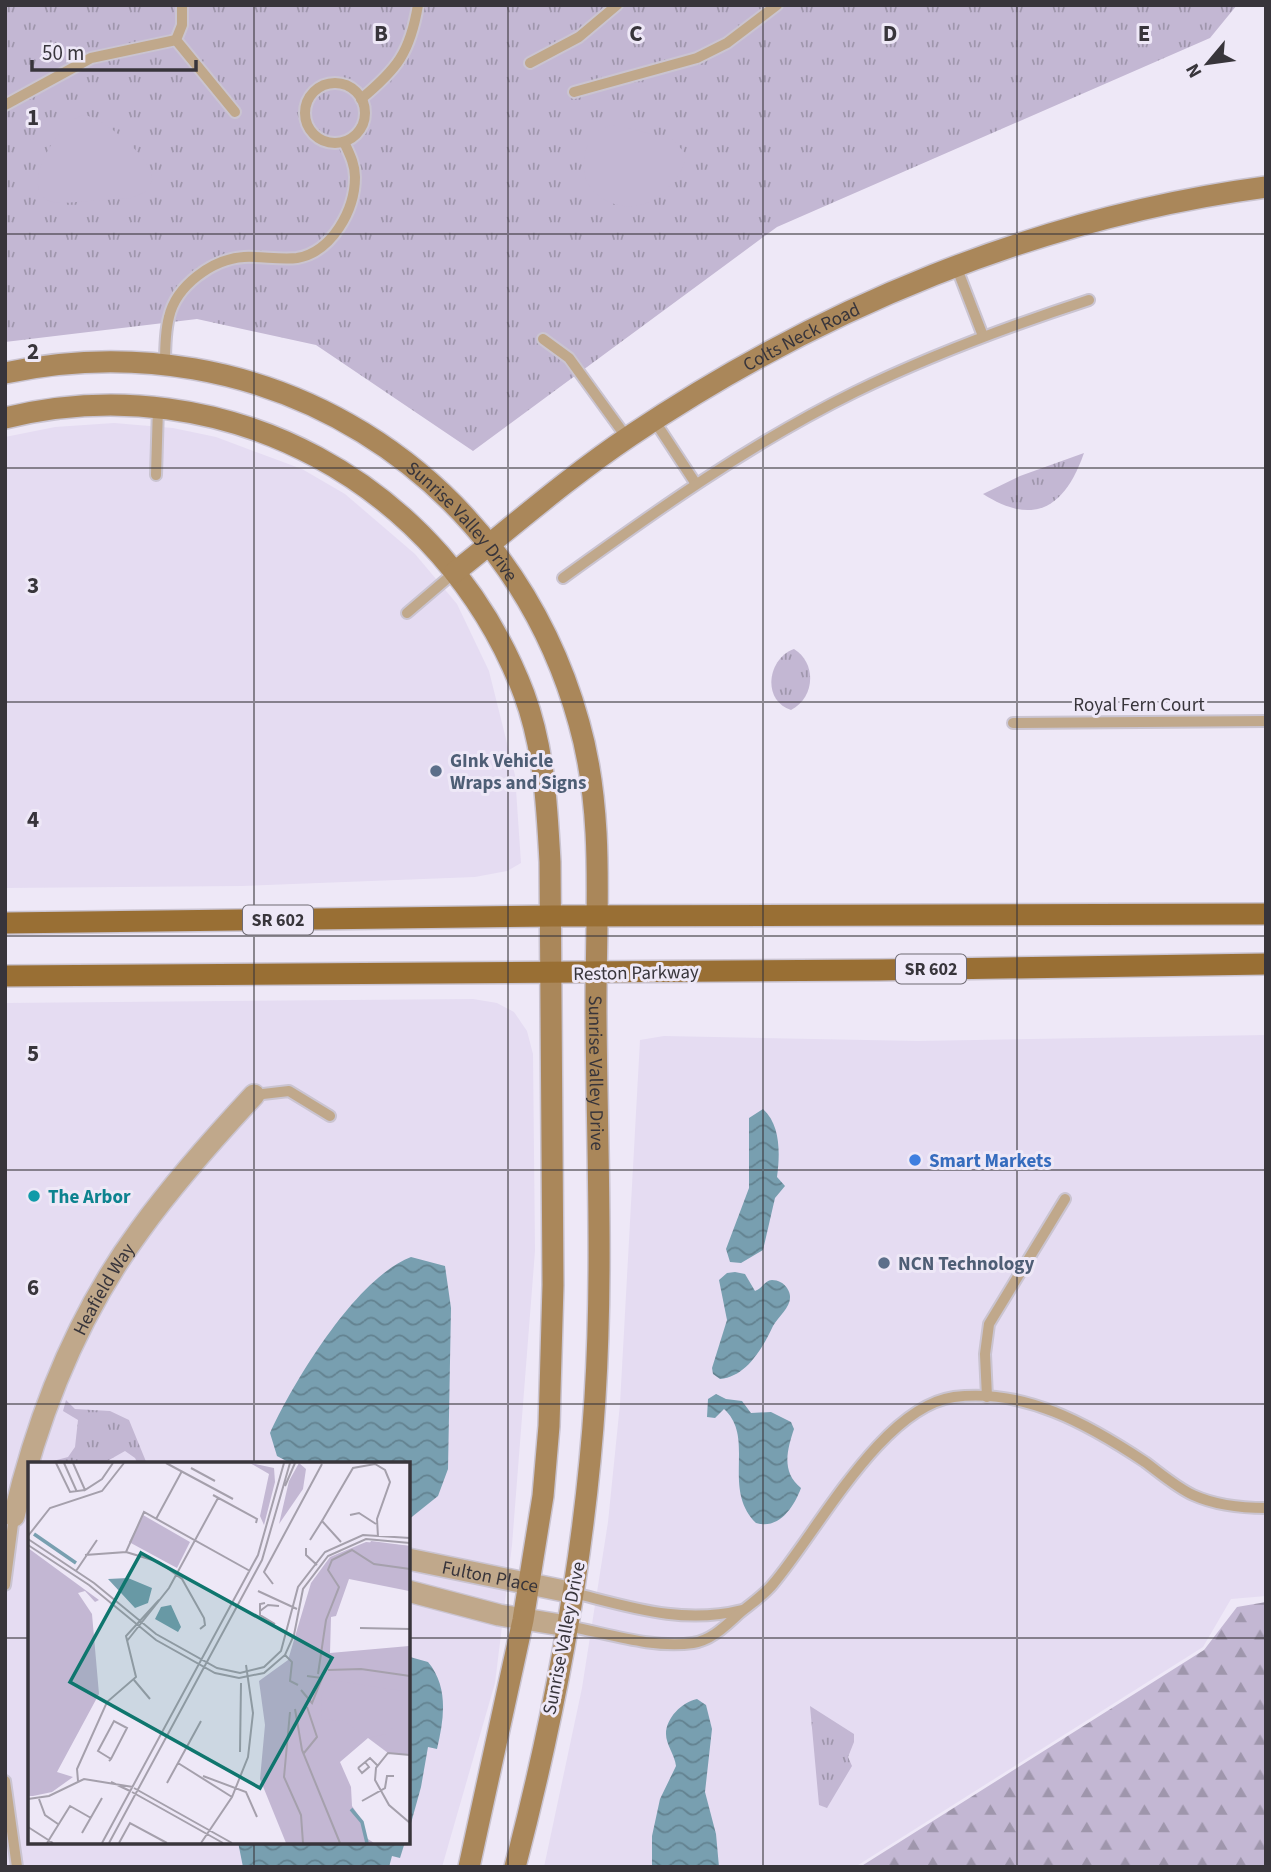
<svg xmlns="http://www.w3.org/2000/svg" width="1271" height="1872" font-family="'Source Sans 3',sans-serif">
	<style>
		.built { fill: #e5dcf2; fill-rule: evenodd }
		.grass { fill: url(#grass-tufts) }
		.forest { fill: url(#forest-firs) }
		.garden { fill: #c3b7d3 }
		.water { fill: url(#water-waves) }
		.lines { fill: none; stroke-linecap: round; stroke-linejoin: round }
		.lane-casing { stroke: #cac4d1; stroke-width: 14 }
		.street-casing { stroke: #cac4d1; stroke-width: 24 }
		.secondary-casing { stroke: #cac4d1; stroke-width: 24 }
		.primary-casing { stroke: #cac4d1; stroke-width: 24 }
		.lane { stroke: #c0a88b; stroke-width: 10 }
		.street { stroke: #c0a88b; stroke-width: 21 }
		.secondary { stroke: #aa875a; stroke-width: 21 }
		.primary { stroke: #996f34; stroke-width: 21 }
		.grid { fill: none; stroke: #38353b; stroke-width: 2; stroke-opacity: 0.55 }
		.service-dot { fill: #5c6f8a; stroke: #eee8f7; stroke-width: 2.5 }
		.shop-dot { fill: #3f7fe0; stroke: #eee8f7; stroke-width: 2.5 }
		.culture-dot { fill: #0f9aa8; stroke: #eee8f7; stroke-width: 2.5 }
		.labels { text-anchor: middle; stroke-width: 6; stroke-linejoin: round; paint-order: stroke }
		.shield { fill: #eee8f7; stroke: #6f6b73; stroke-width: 2 }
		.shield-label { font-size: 18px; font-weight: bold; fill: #38353b }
		.street-label { font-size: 19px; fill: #38353b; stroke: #eee8f7 }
		.service-label { font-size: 19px; font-weight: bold; fill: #4e5e75; stroke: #eee8f7; text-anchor: start }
		.shop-label { font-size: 19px; font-weight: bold; fill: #366cbe; stroke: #eee8f7; text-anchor: start }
		.culture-label { font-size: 19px; font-weight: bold; fill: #0d838f; stroke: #eee8f7; text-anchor: start }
		.inset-river { fill: none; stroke: #789fb0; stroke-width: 3.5 }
		.inset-road { fill: none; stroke: #a5a0ac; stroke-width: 2 }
		.view { fill: #0f766e; fill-opacity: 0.15; stroke: #0f766e; stroke-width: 3.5 }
		.inset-edge { fill: none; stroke: #38353b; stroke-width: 3.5 }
		.grid-label { font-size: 23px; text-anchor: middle; font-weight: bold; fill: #38353b; stroke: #eee8f7; stroke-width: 6; stroke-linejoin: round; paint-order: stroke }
	</style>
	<defs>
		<pattern id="grass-tufts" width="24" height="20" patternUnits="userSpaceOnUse" patternTransform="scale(1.75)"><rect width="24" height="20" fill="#c3b7d3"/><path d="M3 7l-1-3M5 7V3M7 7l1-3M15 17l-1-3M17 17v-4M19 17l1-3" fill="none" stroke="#9f96ac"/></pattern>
		<pattern id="forest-firs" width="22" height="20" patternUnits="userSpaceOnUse" patternTransform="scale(1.75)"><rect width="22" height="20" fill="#c3b7d3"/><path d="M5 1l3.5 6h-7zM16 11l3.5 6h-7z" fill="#9f96ac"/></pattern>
		<pattern id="water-waves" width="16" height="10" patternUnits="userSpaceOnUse" patternTransform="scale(1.75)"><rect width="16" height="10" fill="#789fb0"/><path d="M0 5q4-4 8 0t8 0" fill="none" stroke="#638290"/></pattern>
	</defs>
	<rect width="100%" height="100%" fill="#eee8f7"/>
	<g class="built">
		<path d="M114,423L173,428L216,437L302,469L345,494L415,554L457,604L489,671L515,775L521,863L507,871L475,877L242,886L5,888V437L55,427Z"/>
		<path d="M473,999L497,1003L514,1012L527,1031L533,1054L535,1251L512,1545L495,1683L442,1867H5V1003ZM30,1464H408V1842H30Z"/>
		<path d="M1266,1035V1596L1231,1599L1203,1647L855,1867H544L582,1688L608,1522L620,1404L640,1040L664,1036L918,1041Z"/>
	</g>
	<g class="grass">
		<path d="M5,5H1237L1210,38L777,227L473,451L316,345L197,319L5,342Z"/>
		<path d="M1084,453C1065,507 1035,527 983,494L1020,476Z"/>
		<path d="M794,649C817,663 815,698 791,710C761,700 768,658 794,649Z"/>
		<path d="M66,1400L75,1409L110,1411L129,1420L147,1464H138L135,1458L125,1451L102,1464H55L53,1461L68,1457L75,1447L78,1420L63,1411Z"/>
		<path d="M810,1706L854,1734V1742L848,1757L852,1766L827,1808L819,1805Z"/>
	</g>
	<path class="forest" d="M1266,1602V1867H860L1204,1650L1237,1607Z"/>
	<g class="garden">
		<path d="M84,115C104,118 154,159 152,181L145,192L131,198L63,203C7,204 58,119 84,115Z"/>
		<path d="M615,125L672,139L686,154C683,174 676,180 661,194C641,213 605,210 589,185C576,163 588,126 615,125Z"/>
	</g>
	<g class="water">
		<path d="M763,1109C781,1125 780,1155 777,1177L785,1186L775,1198L763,1250L741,1263L730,1262L726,1249L749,1188V1118Z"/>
		<path d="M411,1257L445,1266L451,1308L448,1469L438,1496L408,1520V1464H292L277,1456L270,1433C294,1381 356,1278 411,1257Z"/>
		<path d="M735,1272L745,1274L755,1291C762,1289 765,1280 772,1280C778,1280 784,1283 787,1288C797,1303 780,1314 773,1326C763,1347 747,1377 720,1379L713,1374L712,1368L727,1320L719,1280L727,1273Z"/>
		<path d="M716,1394L726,1399L742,1401L751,1413L771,1412L791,1422L794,1429C787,1450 781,1472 801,1488C794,1507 779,1530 756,1523C721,1488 756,1438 724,1409L715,1418L707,1417L708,1399Z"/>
		<path d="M410,1657L428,1662C449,1687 444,1719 437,1749L428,1747L421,1787L408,1834V1658Z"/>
		<path d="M697,1699L706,1705L712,1729L705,1792L716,1834L719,1867H652V1836L660,1799L676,1766C675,1755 666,1745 666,1734C666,1718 682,1702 697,1699Z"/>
		<path d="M238,1842H405L400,1858L392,1856L389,1867H243Z"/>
	</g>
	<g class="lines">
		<g class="lane-casing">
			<g id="lane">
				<path d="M182,5V25L176,40L235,112"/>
				<path d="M530,63L579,37L617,5"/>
				<circle cx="335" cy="113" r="30"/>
				<path d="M574,92L697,58L727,43L777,5"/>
				<path d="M361,99C397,69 410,53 418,5"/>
				<path d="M5,105L91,58L176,40"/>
				<path d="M956,266L983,336"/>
				<path d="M543,339L569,358L627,438"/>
				<path d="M165,365C165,349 165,332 169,317C176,286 212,259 244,257C261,256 280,260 297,258C332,252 355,210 355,177C355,164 349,153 344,142"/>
				<path d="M654,420L696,484"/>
				<path d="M156,475L158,407"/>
				<path d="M563,578C657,510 751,443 855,392C931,355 1009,326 1089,300"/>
				<path d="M407,613L455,572"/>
				<path d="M1013,723L1266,721"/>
				<path d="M254,1095L289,1091L330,1116"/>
				<path d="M987,1397L985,1354L989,1324L1065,1199"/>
				<path d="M5,1585L14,1516"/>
				<path d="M574,1593C630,1607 683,1625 742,1610"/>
				<path d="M567,1626C606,1633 653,1649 693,1643C713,1640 727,1624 741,1612C752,1603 764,1595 773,1584C818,1531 882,1407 954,1397C1024,1388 1088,1424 1145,1462C1160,1473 1176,1487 1193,1495C1215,1505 1242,1508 1266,1508"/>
				<path d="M5,1781L17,1867"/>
			</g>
		</g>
		<g class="street-casing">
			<g id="street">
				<path id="s1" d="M14,1516C38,1415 78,1314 140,1230C174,1183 214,1138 254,1095"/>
				<path id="s2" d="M408,1559L574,1593"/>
				<path d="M408,1591L499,1615L567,1626"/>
			</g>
		</g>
		<g class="secondary-casing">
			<g id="secondary">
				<path id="s3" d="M5,373C264,318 509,470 579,723C606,817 595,920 596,1017C597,1144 603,1271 595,1398C585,1556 555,1714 515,1867"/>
				<path d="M5,418C225,364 444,484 524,694C544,748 547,805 550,862L553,1285L549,1426L543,1496L523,1620L469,1867"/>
				<path id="s4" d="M455,572C513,526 569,477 630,436C820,308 1039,217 1266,187"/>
			</g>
		</g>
		<g class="primary-casing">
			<g id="primary">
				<path d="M5,923L551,916L1266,914"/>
				<path d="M5,976L879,970L1266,964"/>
			</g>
		</g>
		<use href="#lane" class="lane"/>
		<use href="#street" class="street"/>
		<use href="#secondary" class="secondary"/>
		<use href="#primary" class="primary"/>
	</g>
	<path class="grid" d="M254,5V1464M508,5V1867M763,5V1867M1017,5V1867M5,234H1266M5,468H1266M5,702H1266M5,936H1266M5,1170H1266M5,1404H1266M5,1638H30M408,1638H1266M254,1842V1867"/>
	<g class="service-dot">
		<circle cx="436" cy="771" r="7"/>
		<circle cx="884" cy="1263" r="7"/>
	</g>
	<circle class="shop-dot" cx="915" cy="1160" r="7"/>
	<circle class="culture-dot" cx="34" cy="1196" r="7"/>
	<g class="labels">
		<g class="shield">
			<rect x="243" y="905.5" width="70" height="29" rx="5"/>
			<rect x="896" y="954.5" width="70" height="29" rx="5"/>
		</g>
		<g class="shield-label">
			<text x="278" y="926">SR 602</text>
			<text x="931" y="975">SR 602</text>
		</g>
		<g class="street-label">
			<text dy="7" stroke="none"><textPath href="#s4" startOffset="420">Colts Neck Road</textPath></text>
			<text dy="7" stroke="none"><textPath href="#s3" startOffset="506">Sunrise Valley Drive</textPath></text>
			<text x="1139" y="711">Royal Fern Court</text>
			<text transform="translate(636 972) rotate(-1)" y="7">Reston Parkway</text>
			<text dy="7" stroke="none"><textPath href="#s3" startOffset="1094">Sunrise Valley Drive</textPath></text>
			<text dy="7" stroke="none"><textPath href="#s1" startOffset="245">Heafield Way</textPath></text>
			<text dy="7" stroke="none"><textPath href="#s2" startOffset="84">Fulton Place</textPath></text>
			<text transform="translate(563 1638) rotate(-79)" y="7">Sunrise Valley Drive</text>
		</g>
		<g class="service-label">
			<text x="450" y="767">GInk Vehicle<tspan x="450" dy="22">Wraps and Signs</tspan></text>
			<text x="898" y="1270">NCN Technology</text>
		</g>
		<g class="shop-label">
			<text x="929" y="1167">Smart Markets</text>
		</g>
		<g class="culture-label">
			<text x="48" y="1203">The Arbor</text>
		</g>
	</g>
	<g transform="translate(28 1462)">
		<rect width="382" height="382" fill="#eee8f7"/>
		<path d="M115,53L162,80L149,106L101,80ZM338,80L381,84V129L321,117L308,154L303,155L302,191L381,184V293L360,291L340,276L312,300L323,325L324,344L335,360L337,375L346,381H258L232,317L237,263L231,219L260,198L283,121L302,95Z" fill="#c3b7d3"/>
		<path d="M222,1L246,6L247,20L236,63L232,54L241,12ZM271,1L278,7L275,27L251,62L261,19ZM343,79L382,84L381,106L340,98L337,91ZM0,86L71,138L67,140L57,129L50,131L64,152L71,232L29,310L45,315L24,330L5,334H0Z" fill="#c3b7d3"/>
		<path d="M301,218L376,229L372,260L358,272L340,276L315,259L294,257L293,234Z" fill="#c3b7d3"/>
		<path d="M100,116L124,126L120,141L107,146L80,117ZM143,143L153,165L150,170L127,157L133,145Z" fill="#789fb0"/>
		<path class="inset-river" d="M6,72L48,101M323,347L334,360L339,381"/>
		<path class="inset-road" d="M28,1L42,30L57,28M36,1L49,30M45,1L57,28L74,17L85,1M138,1L205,37M163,6L187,19M257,24L267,1M185,33L229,57L228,61M322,53L331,51L348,62M128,57L154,9M294,59L325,6L347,2L357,8L362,20L349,57L350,75M0,74L22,46L74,29L96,1M0,77L66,121L128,172L189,206L212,211L236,205L253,189L270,125L297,90L335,73L382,76M282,78L294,59L313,80M0,83L61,123L128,178L187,211L211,216L236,211L257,193L266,173L275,127L300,94L338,77L382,81M278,86V93L289,103M98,90L131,100L154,117L176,156L177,163L172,167M57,93L98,90L116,50L222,109M48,109L69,78M245,122L236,110L294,2M230,129L269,147M237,141L232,142V153L247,162M232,149L240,143L251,144M332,166L382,167M99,179L141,126L190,36M257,193L264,200L262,219L270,223M300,208L333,207L382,214M290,212L298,158L311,125L300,108L304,98L324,88L346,102L382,107M106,218L122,237M273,228L284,241L294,216L279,214M267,247L274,288L312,381M262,250L256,315L273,353L275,381M212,290L213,221M276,291L289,275L279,245M382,293L360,291L348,306L347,318L361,343L382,361M81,299L83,297L99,266L86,259L70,289L83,297M150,301L204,335M330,306L342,296L350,304M330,306L334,311L341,305L337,300M175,314L218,330L229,355M50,319L49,307L79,240L108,215L98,174L131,138M83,320L102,329M139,321L173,259M106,326L204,381M104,330L195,381M0,337L21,334L56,317L105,325M11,337L17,353L30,362M334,339L357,326L359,314H366M0,365L25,381M54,371L74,336M19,381L42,344L63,356M74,381L230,93L256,1M81,381L234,98L262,1M91,381L102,361L139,381M173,381L204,335L220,295L225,251L218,203"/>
		<path class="view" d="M113,91L304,196L232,326L42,220Z"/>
		<rect width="382" height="382" class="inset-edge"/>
	</g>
	<g class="grid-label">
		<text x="381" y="41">B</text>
		<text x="636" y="41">C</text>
		<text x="890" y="41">D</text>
		<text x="1144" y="41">E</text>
		<text x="33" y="125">1</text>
		<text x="33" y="359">2</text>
		<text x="33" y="593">3</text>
		<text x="33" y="827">4</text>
		<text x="33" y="1061">5</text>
		<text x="33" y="1295">6</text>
	</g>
	<rect width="1271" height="1872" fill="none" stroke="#38353b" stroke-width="14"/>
	<g transform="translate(1208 63) rotate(241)" stroke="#eee8f7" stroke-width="5" paint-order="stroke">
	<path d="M0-5L12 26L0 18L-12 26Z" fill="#38353b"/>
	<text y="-10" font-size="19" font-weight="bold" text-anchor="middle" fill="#38353b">N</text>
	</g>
	<path d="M32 60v10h164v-10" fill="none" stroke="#38353b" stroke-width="3.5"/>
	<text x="42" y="60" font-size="21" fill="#38353b" stroke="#eee8f7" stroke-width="5" paint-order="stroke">50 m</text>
</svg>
